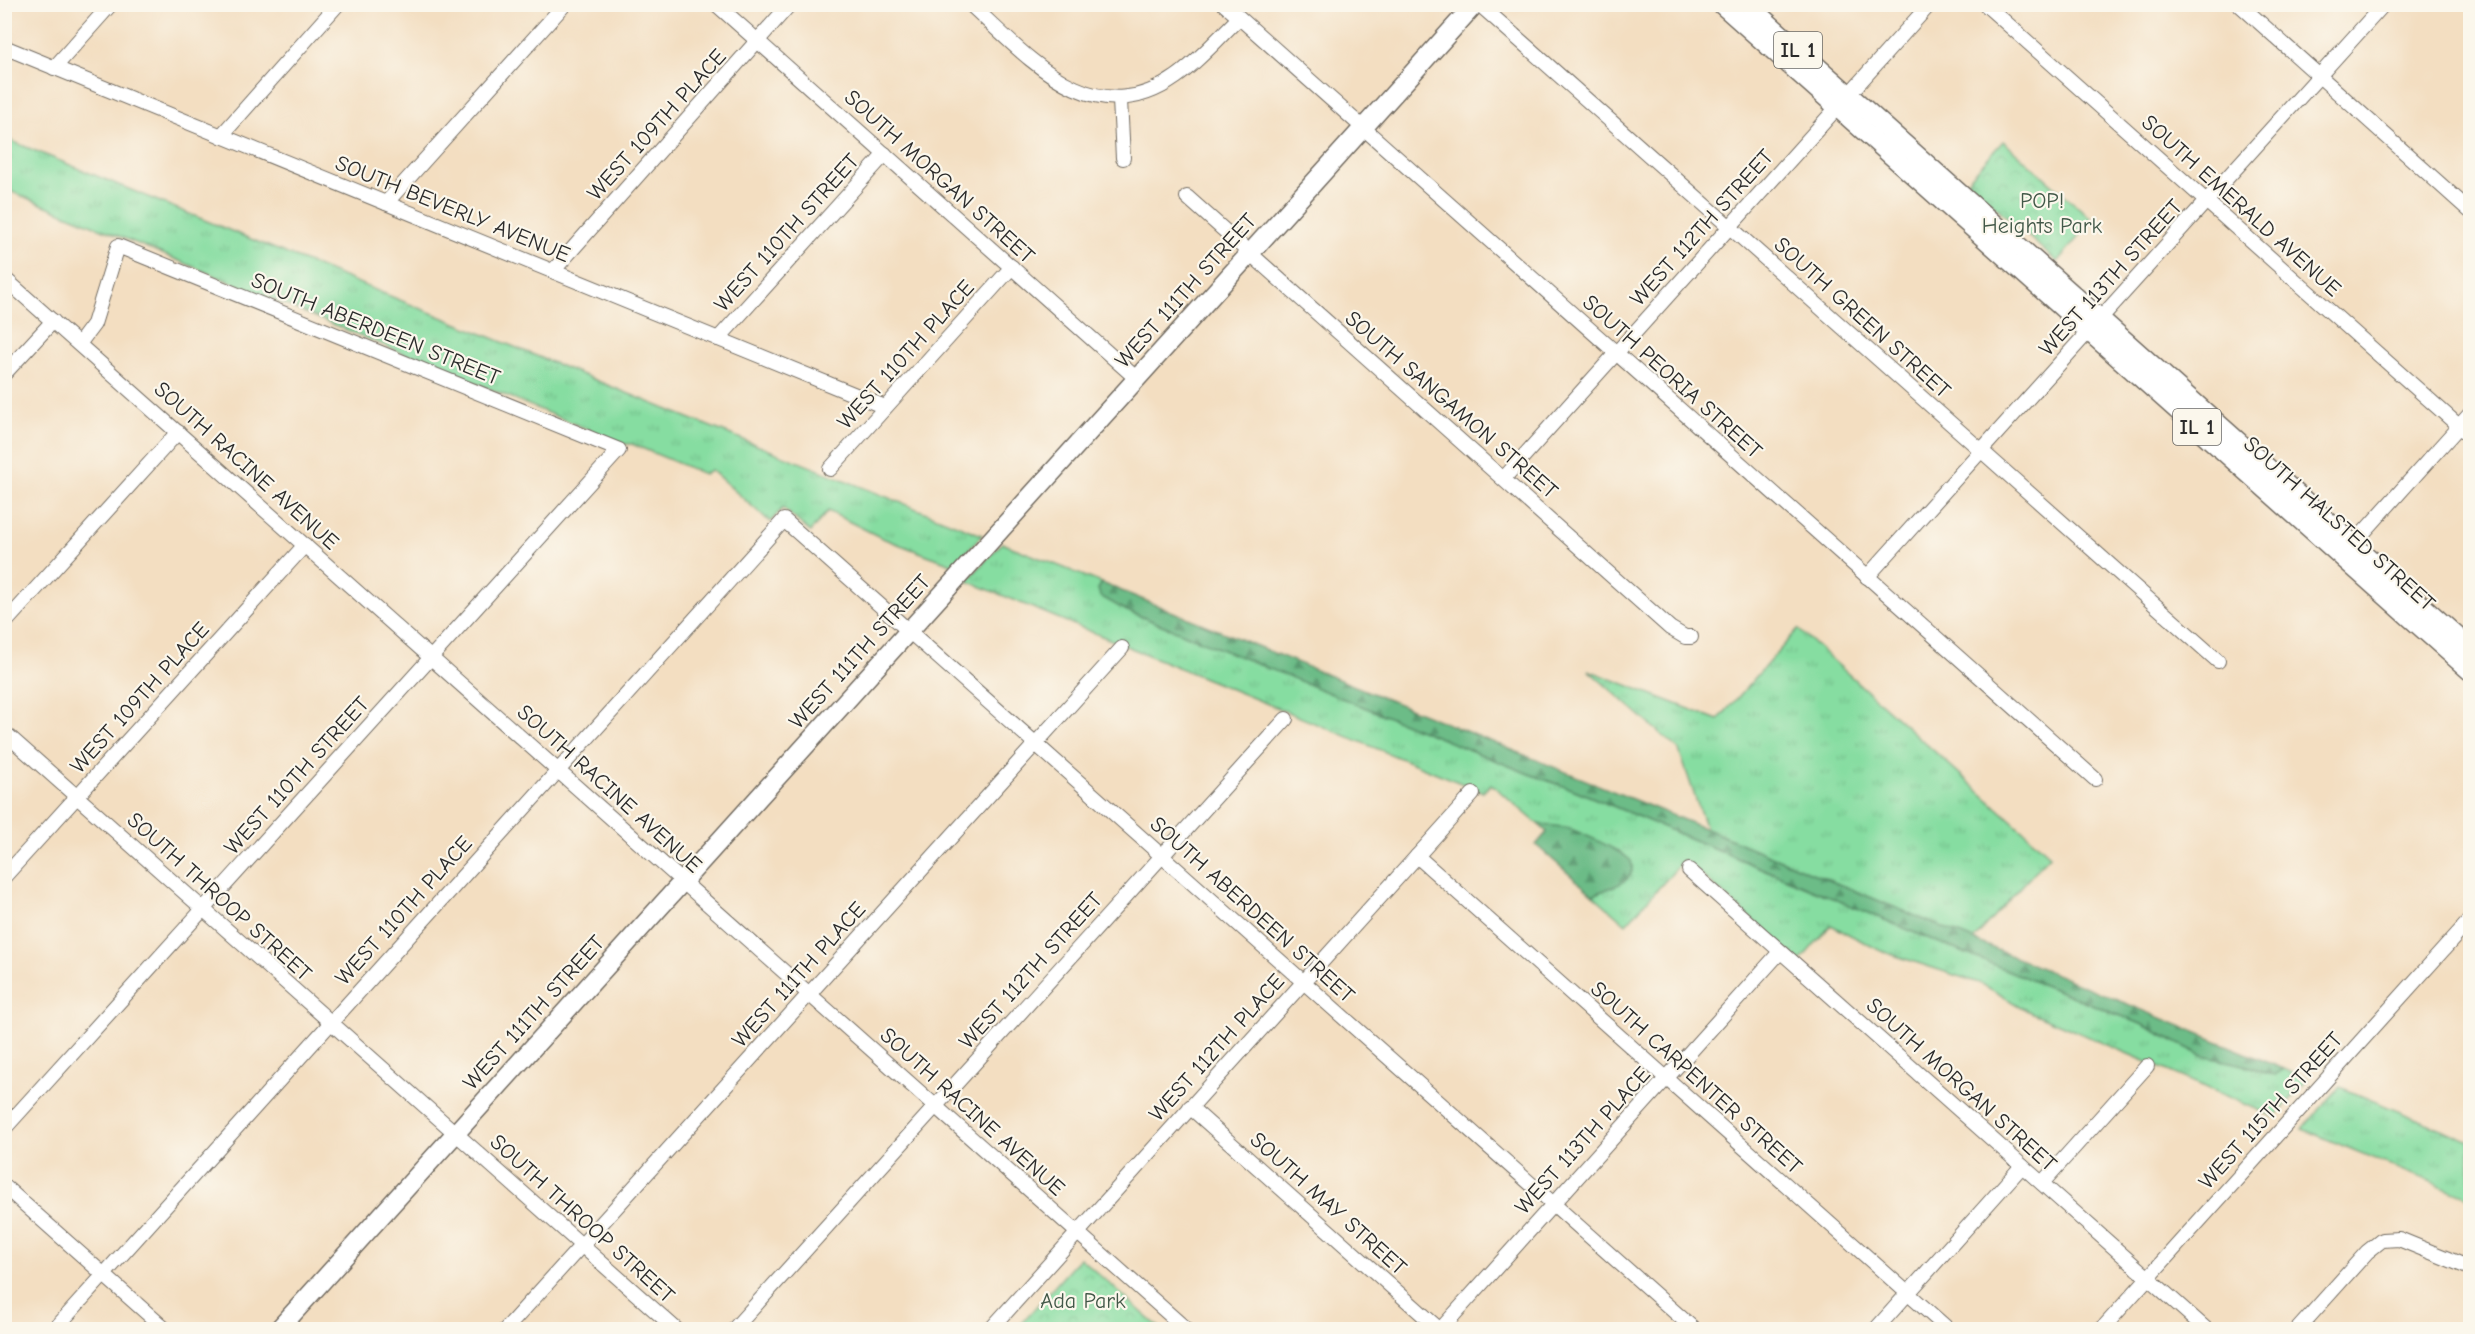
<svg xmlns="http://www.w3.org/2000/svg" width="2475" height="1334" font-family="'Comic Neue',sans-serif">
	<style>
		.grass { fill: url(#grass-tufts); stroke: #588466; stroke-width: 1.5 }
		.forest { fill: url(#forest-firs); stroke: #4c7459; stroke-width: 1.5 }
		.park { fill: url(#park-crowns); stroke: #588466; stroke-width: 1.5 }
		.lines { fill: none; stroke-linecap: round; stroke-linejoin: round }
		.minor-casing { stroke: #716a60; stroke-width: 16 }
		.major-casing { stroke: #716a60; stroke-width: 21 }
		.minor { stroke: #fff; stroke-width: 14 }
		.major { stroke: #fff; stroke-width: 18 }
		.labels { text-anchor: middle; stroke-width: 4.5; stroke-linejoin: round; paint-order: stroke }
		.shield { fill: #fbf7ec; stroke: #696865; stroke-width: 1.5 }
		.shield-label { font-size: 21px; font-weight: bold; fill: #2b2b2b }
		.street-label { font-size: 22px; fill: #2b2b2b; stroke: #fbf7ec }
		.park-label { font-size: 22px; fill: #425848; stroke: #fbf7ec }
	</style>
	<defs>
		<pattern id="grass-tufts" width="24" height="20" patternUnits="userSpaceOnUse" patternTransform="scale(1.5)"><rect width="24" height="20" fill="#86dda1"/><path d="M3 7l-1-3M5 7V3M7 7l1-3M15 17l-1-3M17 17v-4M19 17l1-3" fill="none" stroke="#74be8b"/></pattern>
		<pattern id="forest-firs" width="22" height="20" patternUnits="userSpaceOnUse" patternTransform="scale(1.5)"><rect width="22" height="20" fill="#6cbc87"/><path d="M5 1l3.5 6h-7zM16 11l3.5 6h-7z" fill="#59996f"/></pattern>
		<pattern id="park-crowns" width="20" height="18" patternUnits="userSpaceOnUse" patternTransform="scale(1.5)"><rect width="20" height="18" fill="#86dda1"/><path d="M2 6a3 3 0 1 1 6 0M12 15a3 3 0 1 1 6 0" fill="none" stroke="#74be8b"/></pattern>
	</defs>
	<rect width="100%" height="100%" fill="#fbf7ec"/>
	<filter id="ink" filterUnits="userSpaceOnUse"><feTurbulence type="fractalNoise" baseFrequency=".0167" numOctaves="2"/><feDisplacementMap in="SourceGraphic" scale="12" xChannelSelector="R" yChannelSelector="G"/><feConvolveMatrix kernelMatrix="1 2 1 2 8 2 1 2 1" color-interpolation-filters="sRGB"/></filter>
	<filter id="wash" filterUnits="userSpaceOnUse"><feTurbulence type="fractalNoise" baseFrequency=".008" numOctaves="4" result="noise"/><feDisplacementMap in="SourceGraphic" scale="24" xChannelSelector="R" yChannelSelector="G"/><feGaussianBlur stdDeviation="1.35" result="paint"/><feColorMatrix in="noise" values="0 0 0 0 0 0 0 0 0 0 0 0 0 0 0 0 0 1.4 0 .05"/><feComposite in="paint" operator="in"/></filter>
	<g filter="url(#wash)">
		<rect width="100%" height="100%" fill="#f3dec1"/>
		<g class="grass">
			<path d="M4,138L661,407L982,535L954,565L882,538L828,511L810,532L783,508L770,522L711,470L704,474L632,444H623L5,189Z"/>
			<path d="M1002,543L1102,583L1100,586L1125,610L1529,774L1577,791L1947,946L2141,1024L2203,1056L2244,1065L2275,1075L2284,1069L2308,1079L2275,1117L2026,1010L1982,984L1881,951L1831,925L1800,961L1684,860L1626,924L1593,895L1622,882L1620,851L1609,848L1568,829L1538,824L1491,784L1483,792L967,581Z"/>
			<path d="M1798,629L2050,855L1973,940L1706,829L1679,750L1588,670L1718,720Z"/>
			<path d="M2340,1087L2470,1141V1198L2302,1129Z"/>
		</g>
		<g class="forest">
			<path d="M1102,583L1706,829L2284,1069L2275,1075L2244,1065L2203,1056L2141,1024L1947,946L1577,791L1529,774L1125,610L1100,596L1098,589Z"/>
			<path d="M1538,824C1548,825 1558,826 1567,828C1582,833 1622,851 1631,861C1639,884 1607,887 1593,895L1536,845L1547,832Z"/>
		</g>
		<g class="park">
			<path d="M2003,141L2093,220L2057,262L1967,181Z"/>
			<path d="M1080,1258L1161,1329H1016Z"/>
		</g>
	</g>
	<g filter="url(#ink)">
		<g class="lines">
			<g class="minor-casing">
				<g id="minor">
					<path d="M716,4L1137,379"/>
					<path d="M970,4C1027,56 1093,136 1176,77C1199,61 1218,38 1239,18"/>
					<path d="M1224,4L2095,779"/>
					<path d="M1479,4L2218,661"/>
					<path d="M1985,4L2470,436"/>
					<path d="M2239,4L2470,211"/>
					<path d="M4,47L885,407"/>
					<path d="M54,68L111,4"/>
					<path d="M1120,100L1123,158"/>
					<path d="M221,136L338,4"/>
					<path d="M1187,197L1670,628L1685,637H1691"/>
					<path d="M386,203L565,4"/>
					<path d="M553,271L790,4"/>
					<path d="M4,278L1187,1330"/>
					<path d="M718,339L885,154"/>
					<path d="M4,374L53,321"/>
					<path d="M830,469L1012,267"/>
					<path d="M1504,478L1930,4"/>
					<path d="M2347,551L2470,414"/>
					<path d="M1867,577L2384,4"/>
					<path d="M4,624L178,432"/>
					<path d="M4,732L677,1330"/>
					<path d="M1417,856L1949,1330"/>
					<path d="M1689,870L2207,1330"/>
					<path d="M4,877L305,545"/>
					<path d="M1190,1107L1440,1330L1780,952"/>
					<path d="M4,1129L619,450L118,246L94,324L79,344"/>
					<path d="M2042,1183L2147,1066"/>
					<path d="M4,1186L166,1330"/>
					<path d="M54,1330L784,520L1695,1330"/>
					<path d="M505,1330L1122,648"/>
					<path d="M733,1330L1286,719"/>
					<path d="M990,1330L1473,794"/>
					<path d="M1875,1330L2022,1166"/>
					<path d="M2101,1330L2470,920"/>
					<path d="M2297,1330L2367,1252L2382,1240L2399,1239L2470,1268"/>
				</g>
			</g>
			<g class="major-casing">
				<g id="major">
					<path d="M1721,4L2470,671"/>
					<path d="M1747,4L2470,648"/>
					<path d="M278,1330L1475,4"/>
				</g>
			</g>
			<use href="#minor" class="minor"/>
			<use href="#major" class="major"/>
		</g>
	</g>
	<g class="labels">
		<g class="shield">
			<rect x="1774" y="32" width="48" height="36" rx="4.5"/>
			<rect x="2173" y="409" width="48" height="36" rx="4.5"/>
		</g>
		<g class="shield-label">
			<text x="1798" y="57">IL 1</text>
			<text x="2197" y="434">IL 1</text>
		</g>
		<g class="street-label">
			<text transform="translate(656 124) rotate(-48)" y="8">WEST 109TH PLACE</text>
			<text transform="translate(940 176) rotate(42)" y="8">SOUTH MORGAN STREET</text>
			<text transform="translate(2242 205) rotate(42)" y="8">SOUTH EMERALD AVENUE</text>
			<text transform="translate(453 208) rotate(22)" y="8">SOUTH BEVERLY AVENUE</text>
			<text transform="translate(1701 227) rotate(-48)" y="8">WEST 112TH STREET</text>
			<text transform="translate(786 232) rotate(-48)" y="8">WEST 110TH STREET</text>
			<text transform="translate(2110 277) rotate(-48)" y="8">WEST 113TH STREET</text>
			<text transform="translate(1185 290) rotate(-48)" y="8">WEST 111TH STREET</text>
			<text transform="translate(1863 317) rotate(42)" y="8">SOUTH GREEN STREET</text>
			<text transform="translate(376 328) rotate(22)" y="8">SOUTH ABERDEEN STREET</text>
			<text transform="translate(905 354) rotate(-48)" y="8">WEST 110TH PLACE</text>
			<text transform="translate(1673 376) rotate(42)" y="8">SOUTH PEORIA STREET</text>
			<text transform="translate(1452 404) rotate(41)" y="8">SOUTH SANGAMON STREET</text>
			<text transform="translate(247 465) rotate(42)" y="8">SOUTH RACINE AVENUE</text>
			<text transform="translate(2340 523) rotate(42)" y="8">SOUTH HALSTED STREET</text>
			<text transform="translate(859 651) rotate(-48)" y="8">WEST 111TH STREET</text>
			<text transform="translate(139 697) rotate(-48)" y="8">WEST 109TH PLACE</text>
			<text transform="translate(296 775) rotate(-48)" y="8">WEST 110TH STREET</text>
			<text transform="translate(610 788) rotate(42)" y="8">SOUTH RACINE AVENUE</text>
			<text transform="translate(220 896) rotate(42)" y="8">SOUTH THROOP STREET</text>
			<text transform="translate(1253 909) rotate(42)" y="8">SOUTH ABERDEEN STREET</text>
			<text transform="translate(403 910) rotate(-48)" y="8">WEST 110TH PLACE</text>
			<text transform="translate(1030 970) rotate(-48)" y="8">WEST 112TH STREET</text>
			<text transform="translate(798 974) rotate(-48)" y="8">WEST 111TH PLACE</text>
			<text transform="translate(533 1012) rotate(-48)" y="8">WEST 111TH STREET</text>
			<text transform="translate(1216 1047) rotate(-48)" y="8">WEST 112TH PLACE</text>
			<text transform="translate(1697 1077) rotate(42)" y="8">SOUTH CARPENTER STREET</text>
			<text transform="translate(1962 1084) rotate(42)" y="8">SOUTH MORGAN STREET</text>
			<text transform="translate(2270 1110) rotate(-48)" y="8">WEST 115TH STREET</text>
			<text transform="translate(973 1111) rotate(42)" y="8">SOUTH RACINE AVENUE</text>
			<text transform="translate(1582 1140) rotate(-48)" y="8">WEST 113TH PLACE</text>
			<text transform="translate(1329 1203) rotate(42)" y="8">SOUTH MAY STREET</text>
			<text transform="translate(583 1218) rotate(42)" y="8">SOUTH THROOP STREET</text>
		</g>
		<g class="park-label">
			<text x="2042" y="208">POP!<tspan x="2042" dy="25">Heights Park</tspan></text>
			<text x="1083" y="1308">Ada Park</text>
		</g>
	</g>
	<rect width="2475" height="1334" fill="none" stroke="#fbf7ec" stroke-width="24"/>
</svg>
